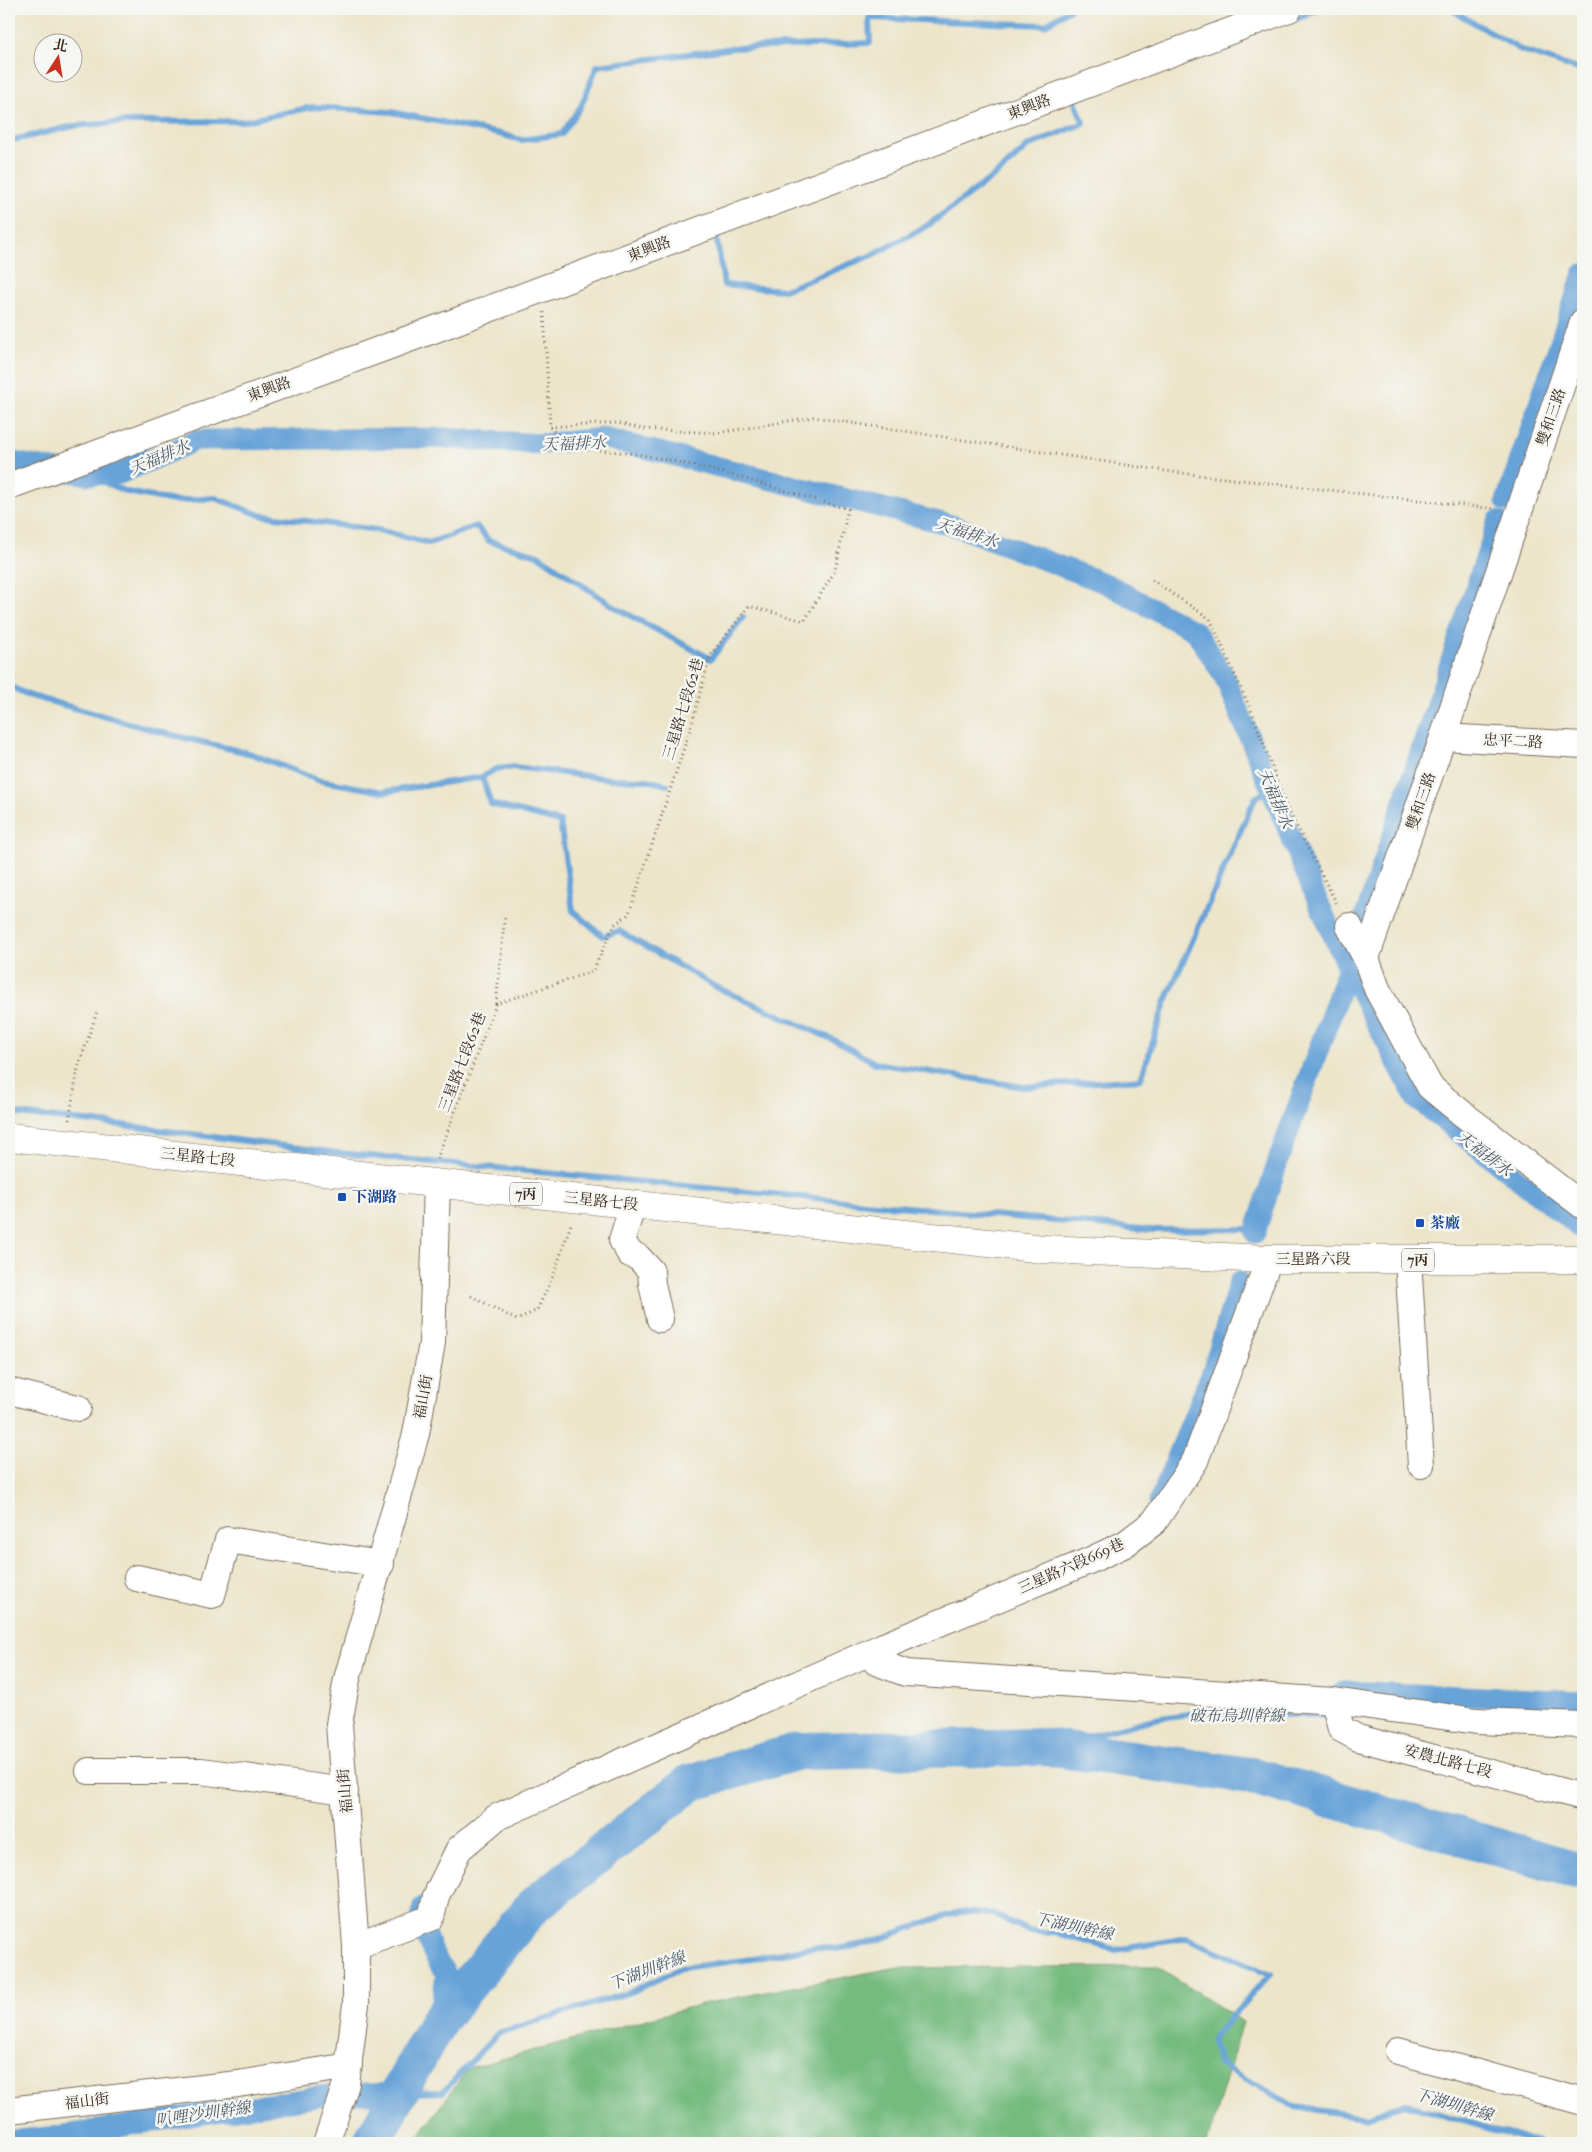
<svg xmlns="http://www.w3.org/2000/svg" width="1592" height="2152" font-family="'IM FELL French Canon','Noto Serif TC',serif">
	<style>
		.forest { fill: #74bb7f; stroke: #58724e }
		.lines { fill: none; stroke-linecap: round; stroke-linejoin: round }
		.stream { stroke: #67a3d8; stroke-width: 6 }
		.canal { stroke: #67a3d8; stroke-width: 21 }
		.river { stroke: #67a3d8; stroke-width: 38 }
		.minor-casing { stroke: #796b5a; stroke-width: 28 }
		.major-casing { stroke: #796b5a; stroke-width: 29 }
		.path { stroke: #796b5a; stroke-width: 3; stroke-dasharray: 1 4; stroke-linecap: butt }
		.minor { stroke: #fff; stroke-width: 26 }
		.major { stroke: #fff; stroke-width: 28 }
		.transit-dot { fill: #1a4fb4; stroke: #f6f6f2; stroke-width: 2 }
		.labels { text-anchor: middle; stroke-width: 5; stroke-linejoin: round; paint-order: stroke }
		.shield { fill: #f6f6f2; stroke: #73675e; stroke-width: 1 }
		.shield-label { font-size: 14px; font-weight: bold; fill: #3b2a1e }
		.street-label { font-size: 15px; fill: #3b2a1e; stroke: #f6f6f2 }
		.transit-label { font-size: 15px; font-weight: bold; fill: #164399; stroke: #f6f6f2; text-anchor: start }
		.water-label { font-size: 16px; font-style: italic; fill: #4d5a68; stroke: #f6f6f2 }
	</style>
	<rect width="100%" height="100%" fill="#f6f6f2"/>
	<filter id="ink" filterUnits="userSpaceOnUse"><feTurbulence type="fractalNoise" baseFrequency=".02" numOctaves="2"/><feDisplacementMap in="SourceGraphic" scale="10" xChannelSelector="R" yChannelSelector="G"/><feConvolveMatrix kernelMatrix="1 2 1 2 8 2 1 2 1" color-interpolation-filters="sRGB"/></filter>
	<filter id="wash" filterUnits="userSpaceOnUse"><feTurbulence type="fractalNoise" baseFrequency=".0096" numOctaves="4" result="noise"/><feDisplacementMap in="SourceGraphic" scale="20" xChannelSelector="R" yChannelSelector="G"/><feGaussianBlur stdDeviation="1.12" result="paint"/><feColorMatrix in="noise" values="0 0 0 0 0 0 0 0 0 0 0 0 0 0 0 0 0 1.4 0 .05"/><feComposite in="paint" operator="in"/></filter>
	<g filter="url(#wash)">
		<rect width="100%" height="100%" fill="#ece5ca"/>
		<path class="forest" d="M1157,1966L1243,2022L1207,2143H413L469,2068L702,2004L893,1968Z"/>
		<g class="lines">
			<g class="stream">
				<path d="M1450,9L1521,50L1583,71"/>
				<path d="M1291,21L1322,9"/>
				<path d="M9,141L74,126L127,122L245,121L313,107L392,112L500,134L521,140L562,134L581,106L597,66L734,48L870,43L869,18L1045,25L1070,9"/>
				<path d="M712,236L716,235L724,285L784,290L870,256L927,226L1002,170L1028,146L1084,123L1074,100L1077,99"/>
				<path d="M87,475L127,492L174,501L215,498L260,515L378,530L429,543L476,526L489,541L538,555L616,608L711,659L743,617"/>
				<path d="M57,482L75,477L144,450"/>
				<path d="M9,686L31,696L168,734L252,754L318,780L383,792L482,777L491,804L560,822L573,911L603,936L619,931L716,987L836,1041L875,1063L1024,1087L1141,1079L1165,1003L1255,798L1271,789"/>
				<path d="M482,777L496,769L515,767L611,779L647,780L667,785"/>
				<path d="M9,1113L113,1124L338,1153L1151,1230L1256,1229"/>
				<path d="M1046,1747L1154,1719L1188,1714L1332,1715"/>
				<path d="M398,2093L443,2092L498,2033L631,1992L681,1968L752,1959L814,1947L837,1949L869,1943L932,1920L960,1912L993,1914L1029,1931L1061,1934L1116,1950L1187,1938L1270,1974L1212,2039L1219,2064L1295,2107L1366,2117L1405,2104L1539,2143"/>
			</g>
			<g class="canal">
				<path d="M9,461L87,475L120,474L197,440L443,438L542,444L603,438L955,526L1107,584L1196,632L1224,676L1312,888L1347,967L1416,1099L1583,1230"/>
				<path d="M1506,501L1583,274"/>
				<path d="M1255,1233L1280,1155L1343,982L1498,521"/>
				<path d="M1159,1502L1213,1369L1239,1282"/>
				<path d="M1343,1691L1583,1701"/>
				<path d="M423,1907C417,1925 435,1959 446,1974L439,2020"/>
				<path d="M9,2141L58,2136L329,2095L398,2093"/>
			</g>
			<path class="river" d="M371,2143L439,2020L533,1906L690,1783L799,1751L1046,1747L1257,1777L1583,1872"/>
		</g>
	</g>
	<g filter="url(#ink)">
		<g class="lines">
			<g class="minor-casing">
				<g id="minor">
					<path d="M9,486L433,330L1289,9"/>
					<path d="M1443,737L1583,745"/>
					<path d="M1349,926L1366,958L1377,989L1430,1087L1464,1115L1583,1206"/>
					<path d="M1366,958L1443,737L1583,322"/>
					<path d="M633,1204L622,1240L630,1254L638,1257L651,1271L652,1284L660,1319"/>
					<path d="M1408,1260L1421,1465"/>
					<path d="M9,1391L78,1408"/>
					<path d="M137,1578L212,1595L228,1540L381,1564"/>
					<path d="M884,1646L877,1652L876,1662L906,1673L1334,1701L1477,1721L1583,1725"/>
					<path d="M1334,1701L1341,1729L1358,1738L1583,1797"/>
					<path d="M89,1771H201L345,1791"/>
					<path d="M356,1946L431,1918L436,1896L459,1849L497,1817L884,1646L1091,1560L1125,1544L1154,1522L1195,1461L1269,1259"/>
					<path d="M1398,2051L1583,2102"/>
					<path d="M9,2110L238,2084L349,2066"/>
					<path d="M326,2143L346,2084L356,2004V1946L339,1724L347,1679L416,1434L432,1343L437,1184"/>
				</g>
			</g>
			<g class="major-casing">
				<path id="major" d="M9,1137L1044,1249L1269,1259H1583"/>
			</g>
			<g class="path">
				<path d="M550,427L617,423L643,429L717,433L813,417L1172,472L1496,509"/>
				<path d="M1152,580L1210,619L1253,715L1287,808L1338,906"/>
				<path d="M496,1004L505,916"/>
				<path d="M69,1120L78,1068L97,1012"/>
				<path d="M437,1159L496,1004L593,971L614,925L629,914L692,724L710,656L749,606L804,621L835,571L848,509C758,484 664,449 569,449L550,427L544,312"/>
				<path d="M471,1296L517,1320L537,1310L554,1274L572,1221"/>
			</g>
			<use href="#minor" class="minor"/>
			<use href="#major" class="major"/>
		</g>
	</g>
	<g class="transit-dot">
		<rect x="337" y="1192" width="10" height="10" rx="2.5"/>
		<rect x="1415" y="1218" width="10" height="10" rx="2.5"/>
	</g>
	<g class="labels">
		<g class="shield">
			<rect x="510" y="1182.5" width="32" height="23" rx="4"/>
			<rect x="1402" y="1248.5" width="32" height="23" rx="4"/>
		</g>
		<g class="shield-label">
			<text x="526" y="1199">7丙</text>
			<text x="1418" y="1265">7丙</text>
		</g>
		<g class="street-label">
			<text transform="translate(1029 107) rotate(-21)" y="5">東興路</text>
			<text transform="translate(649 249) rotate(-21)" y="5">東興路</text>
			<text transform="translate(269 389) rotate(-20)" y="5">東興路</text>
			<text transform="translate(1551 417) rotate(-71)" y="5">雙和三路</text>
			<text transform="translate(683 709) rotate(-73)" y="5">三星路七段62巷</text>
			<text transform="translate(1513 741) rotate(3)" y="5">忠平二路</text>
			<text transform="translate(1421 801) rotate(-71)" y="5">雙和三路</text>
			<text transform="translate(462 1062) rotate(-69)" y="5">三星路七段62巷</text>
			<text transform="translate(198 1157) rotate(6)" y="5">三星路七段</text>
			<text transform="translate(601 1201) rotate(6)" y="5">三星路七段</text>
			<text x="1313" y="1264">三星路六段</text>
			<text transform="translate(423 1397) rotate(-80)" y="5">福山街</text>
			<text transform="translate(1071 1566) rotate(-24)" y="5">三星路六段669巷</text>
			<text transform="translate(1448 1761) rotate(15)" y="5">安農北路七段</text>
			<text transform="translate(345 1791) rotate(-95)" y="5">福山街</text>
			<text transform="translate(87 2101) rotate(-7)" y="5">福山街</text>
		</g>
		<g class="transit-label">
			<text x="352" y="1202">下湖路</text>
			<text x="1430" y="1228">茶廠</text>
		</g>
		<g class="water-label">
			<text transform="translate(574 443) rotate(-2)" y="6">天福排水</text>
			<text transform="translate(159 457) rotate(-23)" y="6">天福排水</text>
			<text transform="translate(967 532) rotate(18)" y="6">天福排水</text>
			<text transform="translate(1276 798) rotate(67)" y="6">天福排水</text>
			<text transform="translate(1485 1153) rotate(38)" y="6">天福排水</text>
			<text x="1237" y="1721">破布烏圳幹線</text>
			<text transform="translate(1074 1926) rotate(12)" y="6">下湖圳幹線</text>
			<text transform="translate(647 1970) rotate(-21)" y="6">下湖圳幹線</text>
			<text transform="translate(1454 2104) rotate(16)" y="6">下湖圳幹線</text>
			<text transform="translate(203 2113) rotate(-8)" y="6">叭哩沙圳幹線</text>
		</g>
	</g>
	<rect width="1592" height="2152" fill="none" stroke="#f6f6f2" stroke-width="30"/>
	<g transform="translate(58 58) rotate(12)"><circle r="24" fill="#f6f6f2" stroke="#aba49d"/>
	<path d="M0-4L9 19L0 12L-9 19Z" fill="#c8321e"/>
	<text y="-8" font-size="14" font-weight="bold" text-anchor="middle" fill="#3b2a1e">北</text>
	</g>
</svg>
